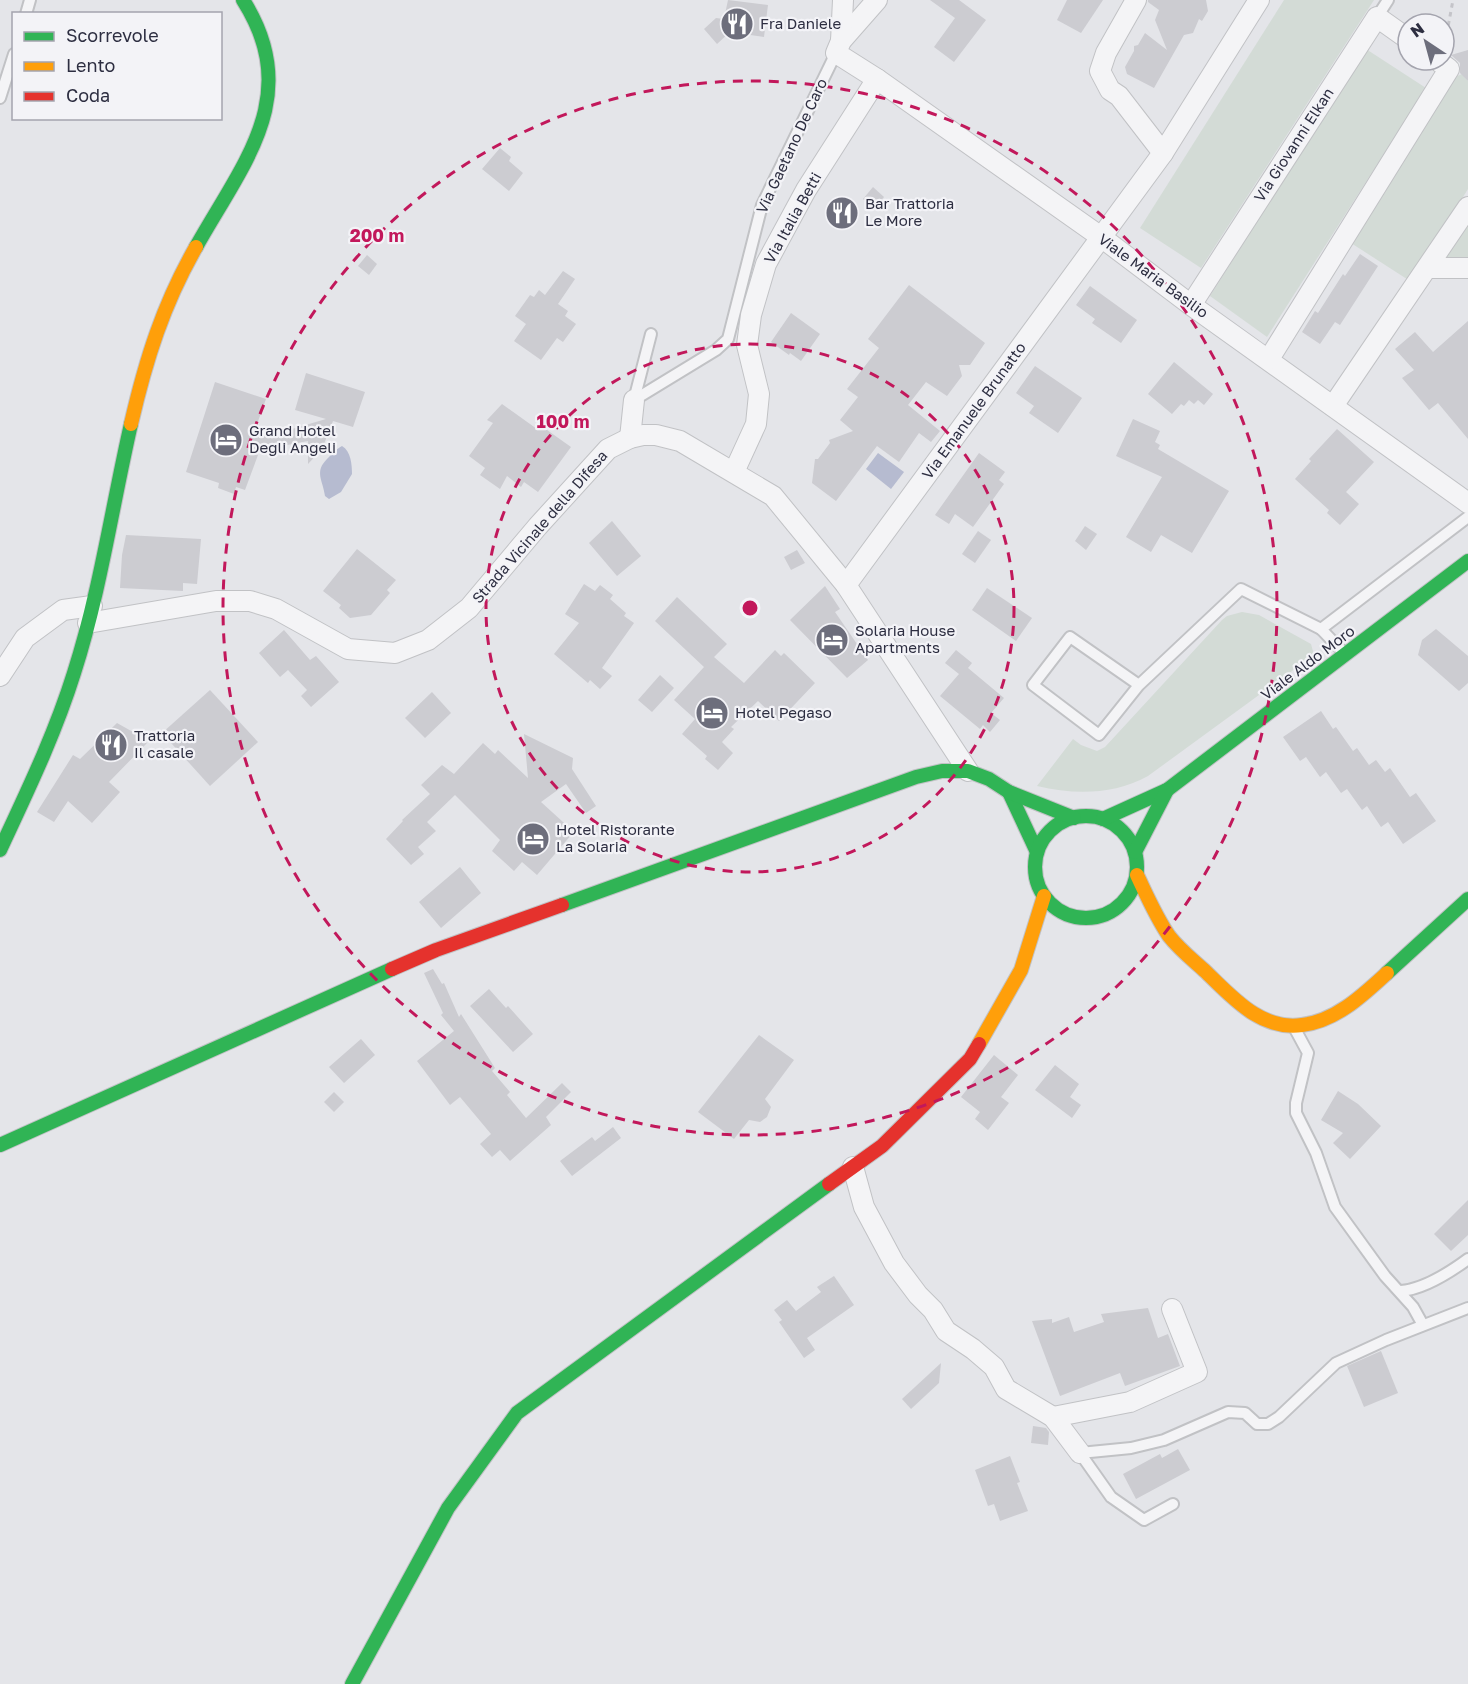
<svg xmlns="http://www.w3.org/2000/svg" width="1468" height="1684" font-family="'Golos Text',sans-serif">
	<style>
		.green { fill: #d3dbd6 }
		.water { fill: #b6bbd0 }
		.building { fill: #ccccd1 }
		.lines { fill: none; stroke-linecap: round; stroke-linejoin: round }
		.lane-casing { stroke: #c1c2c5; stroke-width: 14 }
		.street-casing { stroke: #c1c2c5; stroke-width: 22 }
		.fast-casing { stroke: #c1c2c5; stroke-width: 16 }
		.slow-casing { stroke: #c1c2c5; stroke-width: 16 }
		.jam-casing { stroke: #c1c2c5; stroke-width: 16 }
		.path { stroke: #c4c4c9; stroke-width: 3; stroke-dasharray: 4.5 4.5; stroke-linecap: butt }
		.lane { stroke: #f4f4f6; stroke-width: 10 }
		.street { stroke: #f4f4f6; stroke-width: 20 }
		.fast { stroke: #30b455; stroke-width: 14 }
		.slow { stroke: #ff9f0a; stroke-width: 14 }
		.jam { stroke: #e5322d; stroke-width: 14 }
		.ring { fill: none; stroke: #c2185b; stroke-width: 3; stroke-dasharray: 10 8 }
		.labels { text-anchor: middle; stroke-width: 4.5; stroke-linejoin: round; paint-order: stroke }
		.poi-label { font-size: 15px; fill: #2d2e41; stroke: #f3f3f7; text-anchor: start }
		.street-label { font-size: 15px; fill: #2d2e41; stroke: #f3f3f7 }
		.centre { fill: #c2185b; stroke: #f3f3f7; stroke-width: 3 }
		.ring-label { font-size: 18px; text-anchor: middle; font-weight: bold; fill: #c2185b; stroke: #f3f3f7; stroke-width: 4.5; stroke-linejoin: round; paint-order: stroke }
	</style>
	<rect width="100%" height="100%" fill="#e4e5e9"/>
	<g class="green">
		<path d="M1284,0H1374L1201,268L1140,228Z"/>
		<path d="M1366,49L1426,88L1267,337L1210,296Z"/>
		<path d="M1462,74L1468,81V189L1410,281L1351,243L1455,77Z"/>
		<path d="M1468,219V265L1445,258L1446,253Z"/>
		<path d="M1242,612L1259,615L1311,644L1314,655L1148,776C1113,795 1075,795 1037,786L1073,739L1081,745L1097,751L1105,747L1222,620L1227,616Z"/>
	</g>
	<g class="water">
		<path d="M342,446C351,451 352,465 352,474L341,492L329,499L325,496C323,480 314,472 327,459C332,454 335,450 342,446Z"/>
		<path d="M878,453L904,472L891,489L866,469Z"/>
	</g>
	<g class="building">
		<path d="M728,0L768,5L764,37L730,32L717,44L704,29L716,18L724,19Z"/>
		<path d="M930,0H959L986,20L954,62L934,47L955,18Z"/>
		<path d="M1067,0H1103L1081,33L1057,20Z"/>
		<path d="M1148,0H1206L1208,11L1202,21L1199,19L1193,33L1184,35L1154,88L1127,74L1125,67L1134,51V46L1138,45L1145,33L1167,50L1155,20L1159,10L1148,2Z"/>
		<path d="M1468,50V81L1460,73V63L1451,55Z"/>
		<path d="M500,148L511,157L509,161L523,173L509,191L482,169Z"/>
		<path d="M873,187L884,197L874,209L863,199Z"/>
		<path d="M1360,254L1378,266L1340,325L1335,322L1320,344L1302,332L1315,311L1318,313L1343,274L1345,276Z"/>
		<path d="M367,255L377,264L369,275L358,266Z"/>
		<path d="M563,271L575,279L558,304L568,311L565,316L576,324L563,342L557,338L541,360L514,341L526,324L515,316L530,295L534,297L539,290L545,295Z"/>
		<path d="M909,285L985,343L970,365H959L962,376L947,396L926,382L908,405L940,431L931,442L919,433L899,462L877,446L836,501L812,483L815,459H818L830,443L829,440L853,431L840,420L858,397L847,389L879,348L868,339Z"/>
		<path d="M1090,286L1137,320L1121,343L1092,323L1095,319L1076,305Z"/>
		<path d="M791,313L820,334L801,361L790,353L789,355L771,342Z"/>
		<path d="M1468,321V439L1438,403L1429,410L1402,378L1414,370L1395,349L1415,332L1433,352Z"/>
		<path d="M1174,362L1213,394L1204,405L1198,400L1194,404L1189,400L1184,406L1181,404L1172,414L1148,394Z"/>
		<path d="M1035,366L1082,398L1058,433L1029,413L1034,406L1016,393Z"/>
		<path d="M306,373L365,392L353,427L333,421L322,449L308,464V441L282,446L280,453L250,450L258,455L245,490L236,487L234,494L218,488L219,483L186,472L215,382L266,399L256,427L275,434L326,419L295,410Z"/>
		<path d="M502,404L537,429L540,425L571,447L538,492L524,482L521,487L507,476L500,489L480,475L485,468L469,456L493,423L487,420Z"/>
		<path d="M1133,419L1160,431L1155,442L1160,445L1158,449L1229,491L1192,553L1161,535L1151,552L1126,537L1162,477L1116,456Z"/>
		<path d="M1337,429L1374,462L1346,492L1359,504L1340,525L1327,513L1329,510L1295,479L1311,461L1309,459Z"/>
		<path d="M979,453L1005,472L999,480L1004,484L973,527L955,514L949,524L935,515Z"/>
		<path d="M612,521L641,556L617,576L589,543Z"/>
		<path d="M1085,526L1097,534L1086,550L1075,541Z"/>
		<path d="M978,531L991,540L975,563L962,554Z"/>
		<path d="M126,535L201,539L197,584L183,583V591L120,588L122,555Z"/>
		<path d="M357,549L396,580L387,590L390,593L371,615L350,618L339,608L341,605L323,591Z"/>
		<path d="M797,550L805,563L791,570L784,557Z"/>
		<path d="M584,584L595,591L600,585L613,595L610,599L626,613L624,616L634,623L602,668L612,676L600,689L590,680L588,683L554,654L579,623L565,614Z"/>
		<path d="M825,586L840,609L835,612L868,660L847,678L790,620Z"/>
		<path d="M987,588L1032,618L1016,641L972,610Z"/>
		<path d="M677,597L727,644L714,657L744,683L775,650L781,656L784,653L815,683L779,721L758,701L731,727L734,729L722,742L733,753L718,770L705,759L707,756L682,734L695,719L674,700L704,667L655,621Z"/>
		<path d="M1436,629L1468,656V683L1459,691L1418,655L1422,640Z"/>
		<path d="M284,630L310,660L316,656L339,682L311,707L301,696L307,690L288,670L280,677L259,653Z"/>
		<path d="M956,650L972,663L968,668L1004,698L991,713L1000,720L990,732L983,725L980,729L940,696L959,674L945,663Z"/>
		<path d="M660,675L674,688L652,712L638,700Z"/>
		<path d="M210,690L258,742L210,786L162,733Z"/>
		<path d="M432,692L451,713L425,738L405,718Z"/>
		<path d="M1321,711L1333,729L1336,727L1353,751L1357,748L1369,765L1376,760L1385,772L1390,768L1410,797L1416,793L1436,821L1403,844L1388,822L1381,827L1367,806L1362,810L1347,789L1341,793L1326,772L1320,777L1306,757L1300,761L1283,737Z"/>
		<path d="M117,723L133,732L134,731L147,743L109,782L120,792L92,823L68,801L54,822L37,812L73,755L80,759Z"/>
		<path d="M524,734L573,758L572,769L596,806L586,813L566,784L541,802L574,832L566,841L537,875L522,862L514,871L492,851L500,840L455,795L427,822L436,831L418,847L424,854L411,865L386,839L403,821L402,820L430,794L421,785L442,765L454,774L483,743L495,754L498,750L528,778Z"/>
		<path d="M460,867L481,893L441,928L419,902Z"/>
		<path d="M433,969L442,984L444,983L459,1017L461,1014L495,1068L492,1071L510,1092L507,1095L526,1118L562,1083L571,1092L546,1117L551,1125L510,1161L500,1150L492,1157L480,1144L491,1134L460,1097L450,1105L417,1061L454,1031L441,1015L443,1013L424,973Z"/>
		<path d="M489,989L506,1008L508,1006L533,1034L513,1052L470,1006Z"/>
		<path d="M759,1035L794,1060L765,1099L771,1107L767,1117L760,1122L749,1120L734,1139L698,1112Z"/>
		<path d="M361,1039L375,1055L344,1083L329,1067Z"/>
		<path d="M994,1055L1018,1075L1001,1097L1009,1103L988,1130L975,1119L980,1112L961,1097Z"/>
		<path d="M1055,1065L1079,1084L1070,1097L1081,1105L1072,1118L1035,1090Z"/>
		<path d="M1338,1091L1358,1104L1381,1126L1350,1159L1333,1143L1343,1133L1321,1120Z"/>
		<path d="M334,1092L344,1102L334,1112L324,1102Z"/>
		<path d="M613,1127L621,1138L572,1176L560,1161L592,1137L595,1141Z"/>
		<path d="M1468,1200V1235L1451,1251L1434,1234Z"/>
		<path d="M834,1276L854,1305L807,1338L815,1350L804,1358L779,1322L782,1320L774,1310L787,1300L796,1311L821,1292L817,1287Z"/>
		<path d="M1148,1308L1158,1338L1168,1334L1180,1366L1125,1386L1120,1373L1060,1396L1032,1321L1052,1319V1323L1069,1317L1074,1332L1104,1322L1101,1314Z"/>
		<path d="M1381,1351L1398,1393L1364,1407L1347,1366Z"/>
		<path d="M941,1363L939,1383L911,1409L902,1399Z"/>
		<path d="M1033,1426L1046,1428L1049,1432L1048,1445L1031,1443Z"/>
		<path d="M1178,1449L1190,1470L1136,1499L1123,1474L1160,1454L1162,1458Z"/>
		<path d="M1010,1456L1020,1482L1017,1483L1028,1511L1000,1521L994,1504L988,1506L975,1470Z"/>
	</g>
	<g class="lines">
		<g class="lane-casing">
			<g id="lane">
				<path d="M26,14L30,0"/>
				<path d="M1377,17L1388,0"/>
				<path d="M0,98L14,54"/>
				<path d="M634,400L716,350L728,339L762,205L836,53"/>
				<path d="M634,400L651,334"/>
				<path d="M1344,653L1321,629L1468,517"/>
				<path d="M1139,685L1099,735L1033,685L1070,637L1139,685L1241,589L1321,629"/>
				<path d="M1295,1029L1308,1053L1296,1103V1113L1316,1153L1335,1207L1385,1276L1413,1307L1423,1325"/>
				<path d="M1401,1291C1424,1289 1449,1273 1468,1259"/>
				<path d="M1173,1504L1144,1520L1111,1497L1080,1453L1131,1448L1164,1440L1228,1412L1245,1413L1257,1424H1268L1279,1417L1336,1363L1386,1340L1468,1308"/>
			</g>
		</g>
		<g class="street-casing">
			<g id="street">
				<path d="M877,0L841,41L836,53L877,79L1101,237L1191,305L1468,503"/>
				<path d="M1136,0L1106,53L1100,71L1110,90L1119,96L1163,153"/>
				<path d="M841,41L843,0"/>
				<path d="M1428,268H1468"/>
				<path d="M1191,305L1377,17L1408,39"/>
				<path d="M1269,359L1449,69L1437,60"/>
				<path d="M1333,406L1468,207"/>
				<path d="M630,438L634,400"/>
				<path d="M734,472L756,424L759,394L747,345L751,315L766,264L806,190L877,79"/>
				<path d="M846,585L1163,153L1259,0"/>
				<path d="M88,623L216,601H250L276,609L348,649L395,653L428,640L469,608L538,526L608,449L630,438L643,435H656L680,441L773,496L846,585L968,771"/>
				<path d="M0,676L25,638L63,610L92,606"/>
				<path d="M853,1167L864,1207L894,1263L918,1295L933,1310L946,1331L973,1349L994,1367L1006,1389L1053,1417L1080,1453"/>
				<path d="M1053,1417L1130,1402L1197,1372L1172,1309"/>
			</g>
		</g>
		<g class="fast-casing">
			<g id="fast">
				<path d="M196,247C243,163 304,96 243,0"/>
				<path d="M1009,792L1037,852"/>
				<circle cx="1086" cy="867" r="51"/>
				<path d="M1103,819L1167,790L1468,561"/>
				<path d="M0,850C27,792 55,734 74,673C100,592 112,507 131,424"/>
				<path d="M1135,852L1167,790"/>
				<path d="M562,905L916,777L942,771H968L989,779L1009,792L1074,818"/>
				<path d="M1387,973L1468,899"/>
				<path d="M0,1145L392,969"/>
				<path d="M352,1684L448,1508L517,1413L829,1184"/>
			</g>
		</g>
		<g class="slow-casing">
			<g id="slow">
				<path d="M131,424C146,359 163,305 196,247"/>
				<path d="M1137,875C1147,896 1156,917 1169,936C1180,950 1193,960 1205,971C1232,997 1261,1031 1302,1025C1336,1021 1363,995 1387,973"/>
				<path d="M979,1044L1021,970L1044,896"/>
			</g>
		</g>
		<g class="jam-casing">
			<g id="jam">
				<path d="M392,969L436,950L562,905"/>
				<path d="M829,1184L882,1146L970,1059L979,1044"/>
			</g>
		</g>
		<path class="path" d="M1445,43L1453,0"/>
		<use href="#lane" class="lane"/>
		<use href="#street" class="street"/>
		<use href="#fast" class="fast"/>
		<use href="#slow" class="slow"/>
		<use href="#jam" class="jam"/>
	</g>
	<g class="ring">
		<circle cx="750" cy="608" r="264"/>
		<circle cx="750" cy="608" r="527"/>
	</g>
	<defs>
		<g id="restaurant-disc" transform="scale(1.725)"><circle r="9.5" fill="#6d6e7c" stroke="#f3f3f7"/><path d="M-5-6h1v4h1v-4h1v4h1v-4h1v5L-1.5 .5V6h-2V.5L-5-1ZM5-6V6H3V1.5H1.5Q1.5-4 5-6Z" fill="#fff"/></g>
		<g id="hotel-disc" transform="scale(1.725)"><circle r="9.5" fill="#6d6e7c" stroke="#f3f3f7"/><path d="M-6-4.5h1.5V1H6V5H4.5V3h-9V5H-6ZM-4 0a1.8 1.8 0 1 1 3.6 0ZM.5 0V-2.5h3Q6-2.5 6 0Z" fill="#fff"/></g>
	</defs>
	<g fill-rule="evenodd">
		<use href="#restaurant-disc" x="737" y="24"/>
		<use href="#restaurant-disc" x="842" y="213"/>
		<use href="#hotel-disc" x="226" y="440"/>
		<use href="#hotel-disc" x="832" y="640"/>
		<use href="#hotel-disc" x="712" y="713"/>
		<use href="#restaurant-disc" x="111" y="745"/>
		<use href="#hotel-disc" x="533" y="839"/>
	</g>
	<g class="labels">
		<g class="poi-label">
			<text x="760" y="29">Fra Daniele</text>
			<text x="865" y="209">Bar Trattoria<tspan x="865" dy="17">Le More</tspan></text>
			<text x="249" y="436">Grand Hotel<tspan x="249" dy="17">Degli Angeli</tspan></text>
			<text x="855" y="636">Solaria House<tspan x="855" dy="17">Apartments</tspan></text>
			<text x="735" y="718">Hotel Pegaso</text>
			<text x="134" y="741">Trattoria<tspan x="134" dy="17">Il casale</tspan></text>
			<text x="556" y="835">Hotel Ristorante<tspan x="556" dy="17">La Solaria</tspan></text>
		</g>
		<g class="street-label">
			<text transform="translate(1294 145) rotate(-57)" y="5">Via Giovanni Elkan</text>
			<text transform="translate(792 146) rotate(-65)" y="5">Via Gaetano De Caro</text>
			<text transform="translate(793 218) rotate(-61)" y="5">Via Italia Betti</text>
			<text transform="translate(1153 276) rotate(36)" y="5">Viale Maria Basilio</text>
			<text transform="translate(974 411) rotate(-54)" y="5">Via Emanuele Brunatto</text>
			<text transform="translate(540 527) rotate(-49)" y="5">Strada Vicinale della Difesa</text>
			<text transform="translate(1308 663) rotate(-37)" y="5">Viale Aldo Moro</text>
		</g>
	</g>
	<circle cx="750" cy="608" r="9" class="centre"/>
	<g class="ring-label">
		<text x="377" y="242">200 m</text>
		<text x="563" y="428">100 m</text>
	</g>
	<rect x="12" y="12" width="210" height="108" fill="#f3f3f7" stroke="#a4a4ae" stroke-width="1.5"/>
	<rect x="24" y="32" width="30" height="9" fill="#30b455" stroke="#a4a4ae" stroke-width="1.5"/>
	<text x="66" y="42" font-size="18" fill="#2d2e41">Scorrevole</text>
	<rect x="24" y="62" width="30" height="9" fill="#ff9f0a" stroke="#a4a4ae" stroke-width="1.5"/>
	<text x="66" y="72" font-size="18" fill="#2d2e41">Lento</text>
	<rect x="24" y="92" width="30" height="9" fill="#e5322d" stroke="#a4a4ae" stroke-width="1.5"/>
	<text x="66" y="102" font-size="18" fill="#2d2e41">Coda</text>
	<g transform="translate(1426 42) rotate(324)"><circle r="28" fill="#f3f3f7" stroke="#a4a4ae" stroke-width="1.5"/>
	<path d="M0-4.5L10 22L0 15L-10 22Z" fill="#6d6e7c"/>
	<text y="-9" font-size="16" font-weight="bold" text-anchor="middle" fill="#2d2e41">N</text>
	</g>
</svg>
